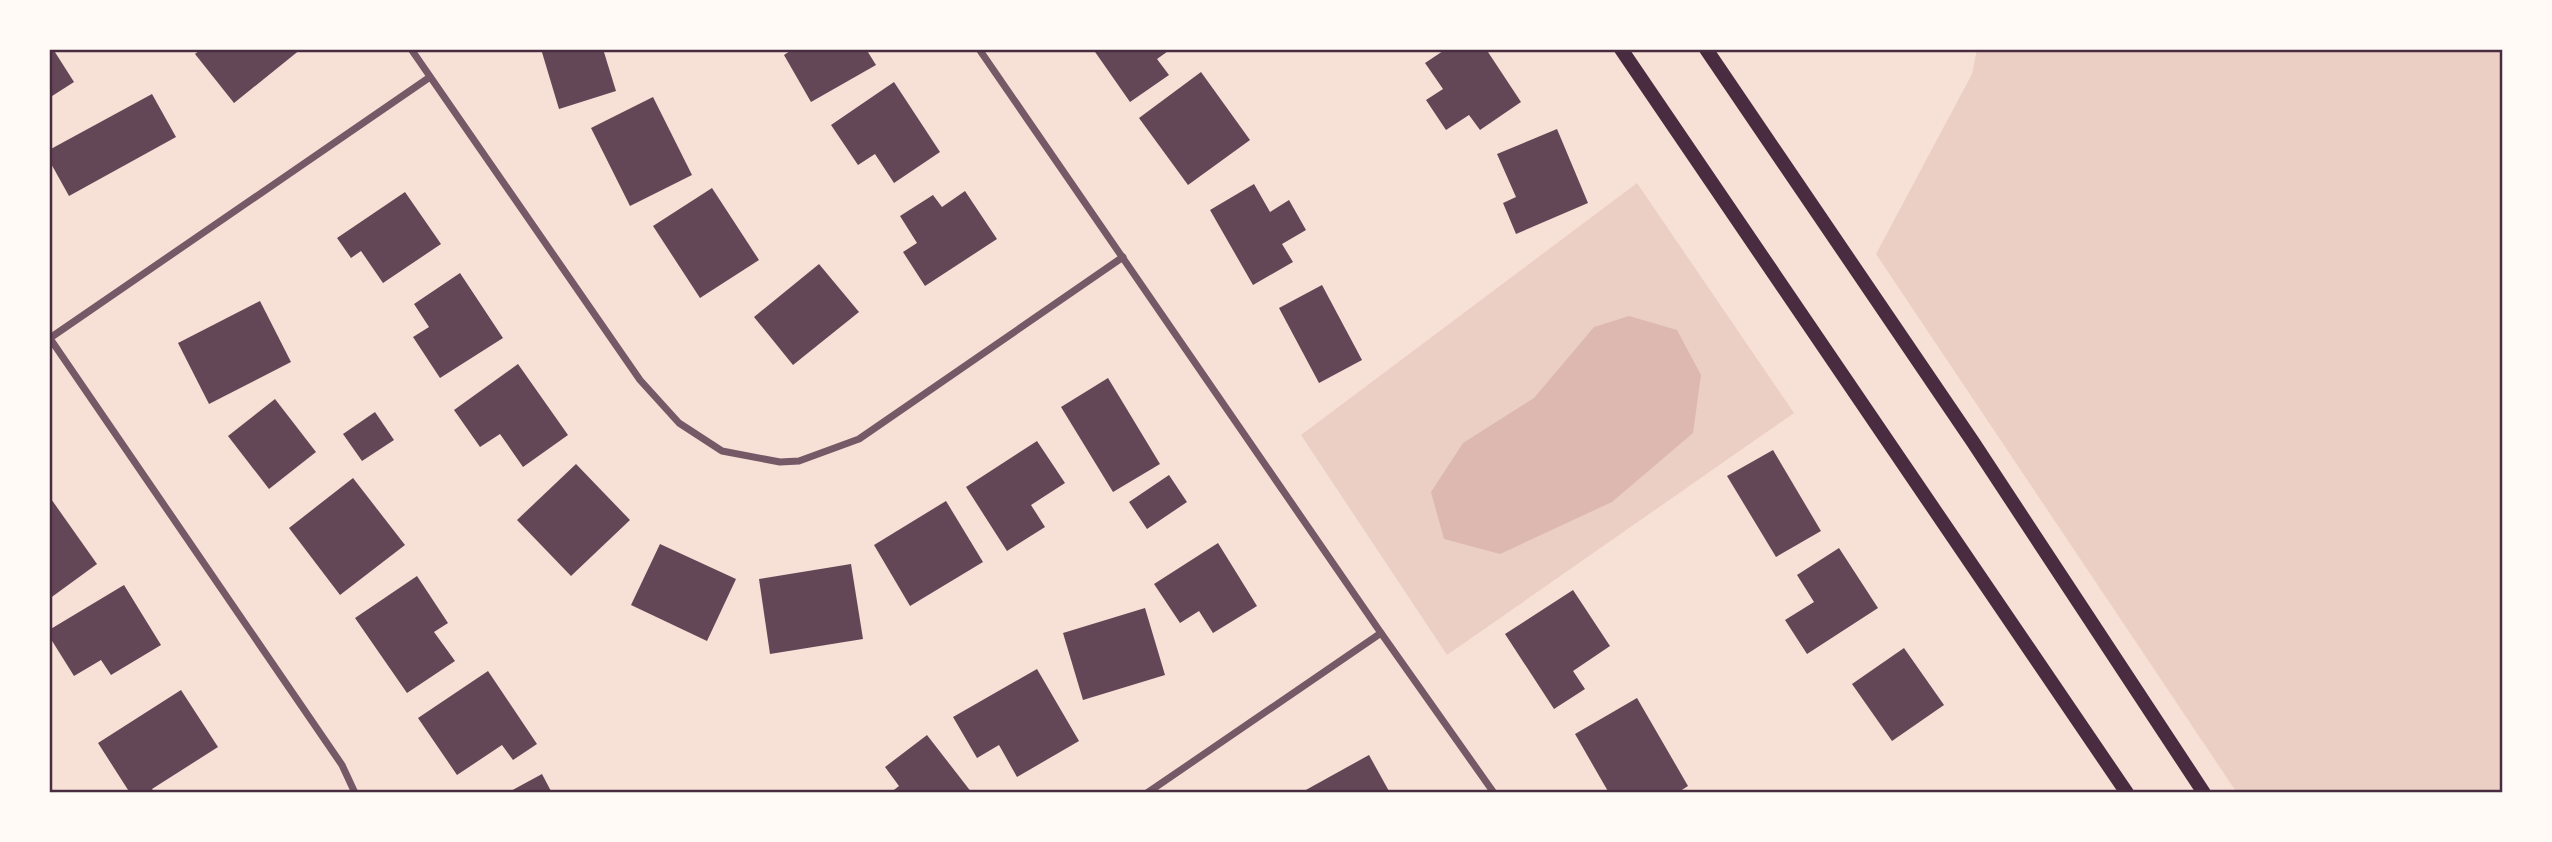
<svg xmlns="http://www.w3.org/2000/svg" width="2552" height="842" font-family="Poppins,sans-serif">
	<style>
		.green { fill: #ebcfc5 }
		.water { fill: #dcb8b0 }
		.building { fill: #644757 }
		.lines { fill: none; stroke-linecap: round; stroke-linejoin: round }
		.minor { stroke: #755966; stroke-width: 7 }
		.secondary { stroke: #4a2c40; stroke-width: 14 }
		.neatline { fill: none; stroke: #4a2c40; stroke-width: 2.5 }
	</style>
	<rect width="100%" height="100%" fill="#f7e1d7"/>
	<g class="green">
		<path d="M1977,49H2503V793H2237L1876,254L1972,74Z"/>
		<path d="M1637,183L1794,413L1447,655L1301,435Z"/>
	</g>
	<path class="water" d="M1629,316L1677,330L1701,375L1693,433L1612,502L1500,554L1444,539L1431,492L1463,443L1534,398L1594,327Z"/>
	<g class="building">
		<path d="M49,49H53L74,82L49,98Z"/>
		<path d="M201,49H301L234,103L195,54Z"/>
		<path d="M541,49H603L616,91L559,109Z"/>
		<path d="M793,49H866L876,65L811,102L784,55Z"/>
		<path d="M1093,49H1171L1157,59L1169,75L1130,102Z"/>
		<path d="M1446,49H1486L1521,102L1480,130L1469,115L1446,130L1426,100L1443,89L1425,63Z"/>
		<path d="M1201,72L1250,140L1188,185L1139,118Z"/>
		<path d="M894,82L940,152L894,183L875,154L858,165L831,125Z"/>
		<path d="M152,94L176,137L69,196L49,160V150Z"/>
		<path d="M653,97L692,175L630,206L591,128Z"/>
		<path d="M1557,129L1588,203L1516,234L1503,203L1516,197L1497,154Z"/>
		<path d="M1254,184L1270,212L1289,200L1306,230L1282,244L1293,262L1253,285L1210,210Z"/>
		<path d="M712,188L759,260L700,298L653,226Z"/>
		<path d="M965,191L997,239L925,286L903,252L917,243L900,216L933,195L942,207Z"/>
		<path d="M405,192L441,244L383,283L361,251L351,258L337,238Z"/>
		<path d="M819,264L859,312L793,365L754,317Z"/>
		<path d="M460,273L503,338L440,378L413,337L429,327L414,304Z"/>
		<path d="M1322,285L1362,360L1319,383L1279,308Z"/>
		<path d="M260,301L291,362L209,404L178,343Z"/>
		<path d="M518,364L568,435L523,467L500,434L480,447L454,410Z"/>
		<path d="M1108,378L1160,464L1113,492L1061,407Z"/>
		<path d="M275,399L316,452L269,489L228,436Z"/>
		<path d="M375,412L394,440L362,461L343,434Z"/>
		<path d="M1037,441L1065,483L1031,505L1045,527L1007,551L966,487Z"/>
		<path d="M1773,450L1821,531L1776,557L1727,476Z"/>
		<path d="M576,464L630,520L571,576L517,520Z"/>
		<path d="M1169,475L1187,502L1147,529L1129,502Z"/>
		<path d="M353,478L405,545L340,595L289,528Z"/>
		<path d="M49,496L97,564L49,599Z"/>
		<path d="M946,501L983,562L910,606L874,545Z"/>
		<path d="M1218,543L1257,606L1213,633L1199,611L1180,623L1154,584Z"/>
		<path d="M660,544L736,579L707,641L631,605Z"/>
		<path d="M1839,548L1878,608L1807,654L1785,620L1814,602L1797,575Z"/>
		<path d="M851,564L863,639L770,654L759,579Z"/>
		<path d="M417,576L448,623L434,632L455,661L407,693L355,618Z"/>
		<path d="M124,585L161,645L111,675L101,660L74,676L49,636V630Z"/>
		<path d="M1573,590L1610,646L1573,671L1585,689L1554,709L1505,634Z"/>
		<path d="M1145,608L1165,675L1083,700L1063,633Z"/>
		<path d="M1904,648L1944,705L1892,741L1852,684Z"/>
		<path d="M1037,669L1079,741L1017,777L999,745L977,758L953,717Z"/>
		<path d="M488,671L537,744L513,760L502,745L457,775L418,718Z"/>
		<path d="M181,690L218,747L152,789L155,793H130L98,743Z"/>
		<path d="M1637,698L1688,786L1677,793H1609L1575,734Z"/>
		<path d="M927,735L972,793H890L899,786L885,767Z"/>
		<path d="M1369,755L1390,793H1305L1304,791Z"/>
		<path d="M542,774L552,793H507Z"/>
	</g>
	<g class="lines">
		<g class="minor">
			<path d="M411,49L640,380L679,423L722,451L780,462L799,461L859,439L1123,257"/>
			<path d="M979,49L1381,633L1494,793"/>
			<path d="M49,337L342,765L355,793"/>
			<path d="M50,338L430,77"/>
			<path d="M1147,793L1381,633"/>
		</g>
		<g class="secondary">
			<path d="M1621,49L2127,793"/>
			<path d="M1706,49L1973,442L2204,793"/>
		</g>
	</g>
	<rect width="2552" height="842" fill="none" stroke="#fffaf5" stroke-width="102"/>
	<rect x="51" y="51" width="2450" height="740" class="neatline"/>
</svg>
